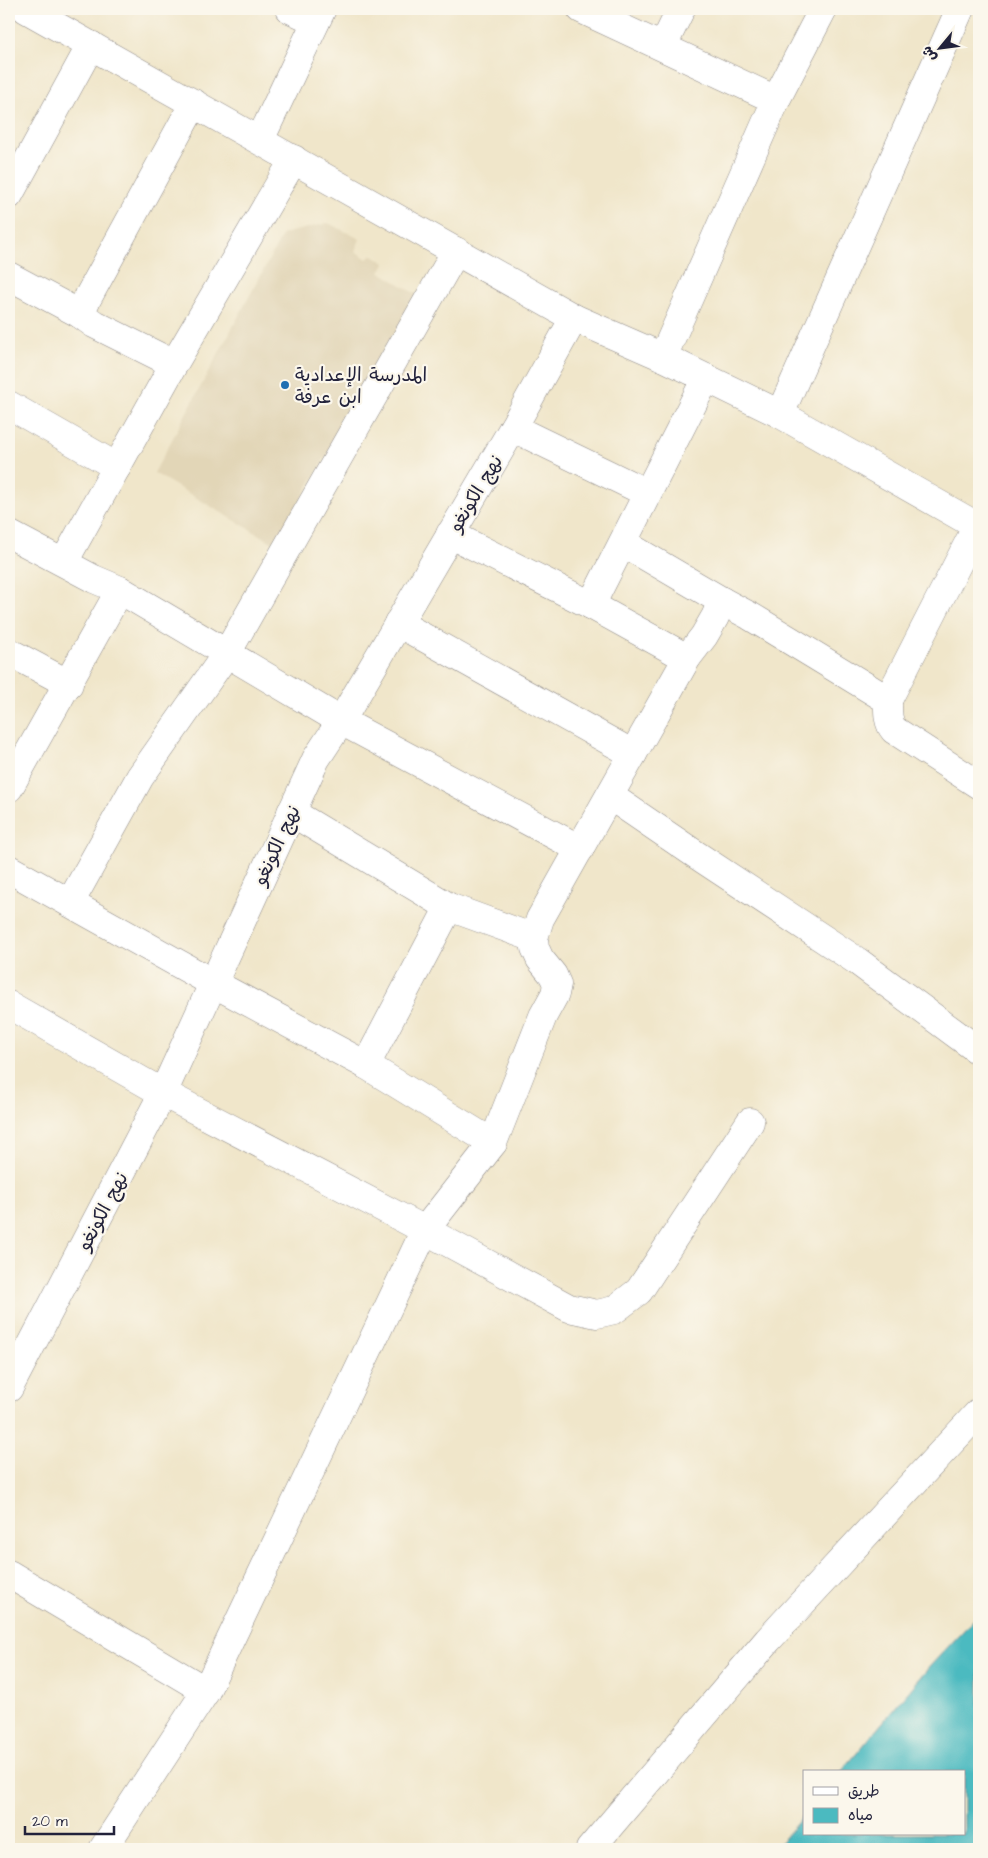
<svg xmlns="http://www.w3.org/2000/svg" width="988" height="1858" font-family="'Architects Daughter','Playpen Sans Arabic',sans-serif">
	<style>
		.built { fill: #e2d6b7 }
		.water { fill: #4bbac0; stroke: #366e7e }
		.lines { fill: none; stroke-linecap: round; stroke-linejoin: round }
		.street-casing { stroke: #898482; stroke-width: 29 }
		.street { stroke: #fff; stroke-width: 28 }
		.poi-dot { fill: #1f6fb2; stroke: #fbf7ec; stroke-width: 2 }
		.labels { text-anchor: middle; stroke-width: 4.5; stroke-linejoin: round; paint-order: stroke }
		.poi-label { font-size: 19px; fill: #22223b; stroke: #fbf7ec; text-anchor: start }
		.street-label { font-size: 19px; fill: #22223b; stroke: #fbf7ec }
	</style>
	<rect width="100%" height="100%" fill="#fbf7ec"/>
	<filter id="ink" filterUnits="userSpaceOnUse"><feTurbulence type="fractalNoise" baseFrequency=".02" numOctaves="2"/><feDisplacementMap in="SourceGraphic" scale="10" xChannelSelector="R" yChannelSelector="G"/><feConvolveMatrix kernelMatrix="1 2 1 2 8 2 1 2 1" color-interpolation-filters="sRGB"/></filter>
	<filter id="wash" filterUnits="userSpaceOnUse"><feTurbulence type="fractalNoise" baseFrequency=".0096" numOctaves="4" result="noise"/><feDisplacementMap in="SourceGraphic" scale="20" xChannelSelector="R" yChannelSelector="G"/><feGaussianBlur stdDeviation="1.12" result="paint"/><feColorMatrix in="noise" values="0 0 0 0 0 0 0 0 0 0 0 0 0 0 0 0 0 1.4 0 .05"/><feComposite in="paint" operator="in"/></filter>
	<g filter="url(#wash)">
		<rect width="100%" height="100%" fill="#f0e6ca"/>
		<path class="built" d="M328,223L360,239L355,251L367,259L373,255L385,263L380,272L419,296L275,544L154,473L283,234Z"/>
		<path class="water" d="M979,1614V1849H775L804,1815V1834H964V1772H841L931,1665Z"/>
	</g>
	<g filter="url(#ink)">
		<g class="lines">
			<g class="street-casing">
				<g id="street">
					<path d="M26,9L574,318L663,357L780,414L977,526L979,524"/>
					<path d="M290,9L316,21"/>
					<path d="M581,9L776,100"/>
					<path d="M663,46L681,9"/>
					<path d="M260,140L322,9"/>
					<path d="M9,195L91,45"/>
					<path d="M9,276L80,314"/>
					<path d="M663,357L776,100L823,9"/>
					<path d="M174,364L94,324L80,314L86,301L194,103"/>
					<path d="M9,405L117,467"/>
					<path d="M780,414L960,9"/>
					<path d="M513,428L647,493"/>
					<path d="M9,534L94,579L120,590L341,721L580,849"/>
					<path d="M450,534L591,605L687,658"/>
					<path d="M623,543L722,601"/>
					<path d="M64,562L174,364L294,159"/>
					<path d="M591,605L706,378"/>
					<path d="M398,623L633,754"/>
					<path d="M9,652L69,684"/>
					<path d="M888,700L977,526"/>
					<path d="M9,788L120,590"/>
					<path d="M610,796L695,854L857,961L979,1051"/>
					<path d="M291,812L449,907L534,938"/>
					<path d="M9,869L213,983L366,1065L493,1143"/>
					<path d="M70,903L140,777L227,653L456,251"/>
					<path d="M9,1005L163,1093L425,1230L569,1308L597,1314L614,1310L639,1291L750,1122"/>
					<path d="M366,1065L449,907"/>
					<path d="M9,1388L163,1093L316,759L341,721L513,428L574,318"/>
					<path d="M9,1574L206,1691"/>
					<path d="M103,1849L206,1691L425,1230L493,1143L543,1016L555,994L557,984L553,975L540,959L535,948L534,938L540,919L687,658L704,636L715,617L722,601L750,616L888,700C888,710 887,722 894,730L979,785"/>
					<path d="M590,1849L768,1640L979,1412"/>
				</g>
			</g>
			<use href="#street" class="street"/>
		</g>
	</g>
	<circle class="poi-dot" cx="285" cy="385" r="5"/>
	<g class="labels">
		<g class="poi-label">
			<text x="295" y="381">المدرسة الإعدادية<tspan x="295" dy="22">ابن عرفة</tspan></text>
		</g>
		<g class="street-label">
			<text transform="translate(475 493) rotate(-59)" y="7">نهج الكونغو</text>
			<text transform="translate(276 845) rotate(-65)" y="7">نهج الكونغو</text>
			<text transform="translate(102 1211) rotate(-62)" y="7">نهج الكونغو</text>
		</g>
	</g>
	<rect width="988" height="1858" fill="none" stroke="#fbf7ec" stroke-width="30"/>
	<rect x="803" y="1770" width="162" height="65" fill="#fbf7ec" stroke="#a4a2a5"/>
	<rect x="813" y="1787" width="25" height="8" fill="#ffffff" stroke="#a4a2a5"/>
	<text x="848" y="1796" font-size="15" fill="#22223b">طريق</text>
	<rect x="813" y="1808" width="25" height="15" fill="#4bbac0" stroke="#a4a2a5"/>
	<text x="848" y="1820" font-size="15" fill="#22223b">مياه</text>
	<g transform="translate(940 48) rotate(241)" stroke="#fbf7ec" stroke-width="4" paint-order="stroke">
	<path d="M0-4L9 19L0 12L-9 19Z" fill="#22223b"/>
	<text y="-8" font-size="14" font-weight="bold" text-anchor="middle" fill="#22223b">ش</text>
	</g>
	<path d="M25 1826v8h89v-8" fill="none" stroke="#22223b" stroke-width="2.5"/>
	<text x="32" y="1826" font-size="15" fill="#22223b" stroke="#fbf7ec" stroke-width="4" paint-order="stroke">20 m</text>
</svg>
